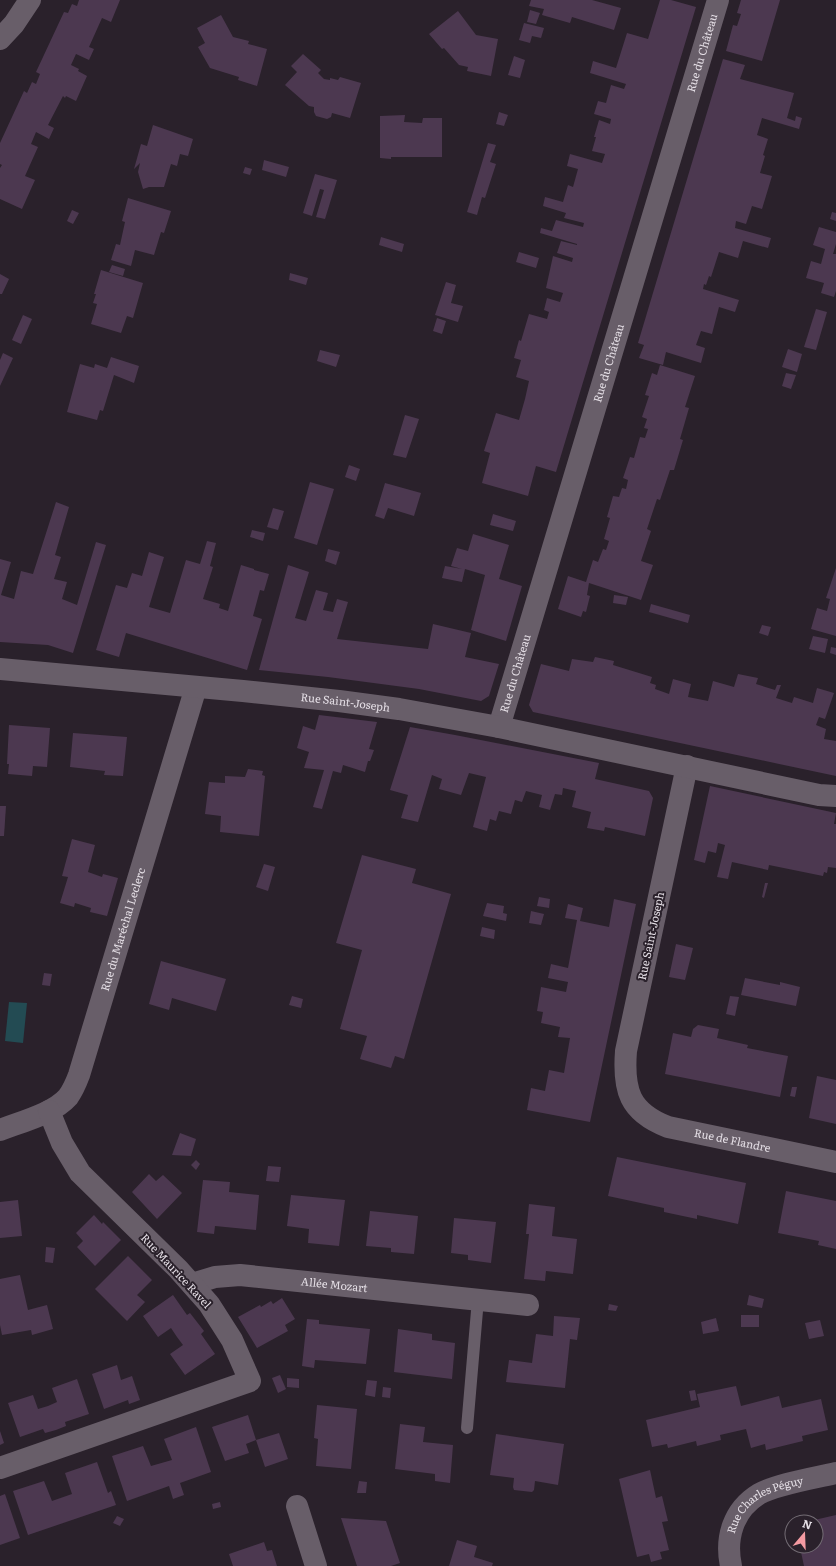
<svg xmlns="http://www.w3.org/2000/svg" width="836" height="1566" font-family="Literata,serif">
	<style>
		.water { fill: #234b53 }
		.building { fill: #4c3850 }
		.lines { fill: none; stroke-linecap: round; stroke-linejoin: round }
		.service { stroke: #685e69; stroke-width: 12 }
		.minor { stroke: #685e69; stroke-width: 22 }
		.tertiary { stroke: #685e69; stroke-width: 22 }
		.labels { text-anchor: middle; stroke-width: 4; stroke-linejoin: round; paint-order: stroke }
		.street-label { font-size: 11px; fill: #e4dee5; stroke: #2a212b }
	</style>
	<rect width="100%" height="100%" fill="#2a212b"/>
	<path class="water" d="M9,1002L27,1003L23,1043L5,1041Z"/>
	<g class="building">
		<path d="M79,0H120L111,22L102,18L89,47L94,49L89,60L76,54L71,65L79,69L78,71L87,76L76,101L66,96L65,98L63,96L48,125L54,128L49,139L36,132L31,144L38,147L25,176L35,180L22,209L0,199V168L2,165L0,164V143L24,91L27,93L32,82L36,84L40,74L36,72L64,12L68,13L72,4L77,6Z"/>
		<path d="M531,0H592L621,8L614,30L572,17L570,23L542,15L544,9L529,6Z"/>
		<path d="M660,0H671L696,7L556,472L536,466L528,496L482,483L490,453L484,451L496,413L519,420L525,399L529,381L516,377L521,360L514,358L519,340L521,341L529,314L547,319L549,312L544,310L547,298L560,302L563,293L546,288L553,256L572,262L573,258L557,253L561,241L577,245V244L540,233L541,228L552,231L556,220L583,227L584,223L564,218L566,213L543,206L545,197L563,202L568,185L573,187L578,169L567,166L570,154L602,163L605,154L592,151L596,137H594L599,120L610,124L611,119L594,114L598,101L606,103L611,85L624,89L626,84L590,73L593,61L616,68L627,33L648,39Z"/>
		<path d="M741,0H780L762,61L726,51L733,25L737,26L741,14L737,13Z"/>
		<path d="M530,10L540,13L536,24L527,22Z"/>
		<path d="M458,11L476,35L498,39L491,76L467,71L468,67L459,65L444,48L442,49L429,34Z"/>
		<path d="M221,15L233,37L249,41L248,44L267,49L257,86L238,80L239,77L210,68L198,47L205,43L197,28Z"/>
		<path d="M524,23L544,28L541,38L532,36L530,43L519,40Z"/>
		<path d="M303,54L321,70L318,73L324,79L330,80V78L338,80L340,77L361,83L350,118L332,113L331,117L327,119L316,116L314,112V107L309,106L285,85L297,72L291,66Z"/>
		<path d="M514,56L525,60L520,78L508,75Z"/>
		<path d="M723,59L745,65L740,79L794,93L787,118L795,121L796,116L802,118L799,129L762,118L757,135L768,139L763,155L765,156L760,173L772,176L762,209L752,206L746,224L736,221L735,228L771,238L768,248L743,241L738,258L719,252L711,277L709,276L706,285L704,284L703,289L739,300L735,312L719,307L712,334L701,331L696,345L705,348L701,363L666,352L663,365L639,358L644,345L638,343Z"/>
		<path d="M499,112L508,115L504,126L496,124Z"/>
		<path d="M405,115L404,122L422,123L423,118H442V157H391V159L380,158V116Z"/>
		<path d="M153,125L193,139L188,156L180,154L177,166L171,164L164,187H149L143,189L138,172L140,163L134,169L141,144L147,146Z"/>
		<path d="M488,143L496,145L490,162L496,164L485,198L482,197L477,215L467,212Z"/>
		<path d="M264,160L289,167L286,177L262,170Z"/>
		<path d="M245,167L252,169L250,175L243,173Z"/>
		<path d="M315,174L337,180L325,219L316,217L324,190L320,189L312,216L303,213Z"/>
		<path d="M128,198L171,211L164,233L161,232L154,255L135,250L131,266L111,260L116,244L120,245L125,222L122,221Z"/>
		<path d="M72,210L79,213L73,224L67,221Z"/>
		<path d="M832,212L836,213V221L830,219Z"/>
		<path d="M819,227L836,232V244L833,254H836V291L834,297L821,293L824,283L806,278L811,261L821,264L825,249L813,245Z"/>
		<path d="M381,237L404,244L402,252L379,245Z"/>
		<path d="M519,252L539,258L536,268L516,262Z"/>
		<path d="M112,265L125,269L123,276L109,272Z"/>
		<path d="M101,270L143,283L133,318L127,316L121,333L91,324L97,304L93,303L96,294H94Z"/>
		<path d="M290,273L308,278L306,285L289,280Z"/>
		<path d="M0,274L9,279L2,294H0Z"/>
		<path d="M446,282L456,285L451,303L463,306L458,322L435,315Z"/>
		<path d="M816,309L827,312L816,350L804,347Z"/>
		<path d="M23,315L32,319L21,344L12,340Z"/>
		<path d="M437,318L446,321L442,334L433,331Z"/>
		<path d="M788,349L802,354L797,372L782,367Z"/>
		<path d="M320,350L340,355L336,367L317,361Z"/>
		<path d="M3,353L13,358L0,386V360Z"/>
		<path d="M111,357L139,366L134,383L114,375L103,411L100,410L97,420L67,412L80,364L94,368L95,364L107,368Z"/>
		<path d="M660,365L695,376L685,407L689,408L680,439L683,440L674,470H670L660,500L657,499L647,529L651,531L641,561L653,565L641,600L589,583L587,595L590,596L586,612L583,611L581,617L558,609L568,576L586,582L593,560L598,562L603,549L606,550L609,541L604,539L610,518L607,517L613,496L619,497L622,488L626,489L628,480L623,478L630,457L634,458L640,437L645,438L648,429L644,428L647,419L642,417L649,396L645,395L652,373L657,375Z"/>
		<path d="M786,373L796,375L791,389L782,386Z"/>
		<path d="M405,415L419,419L406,458L393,455Z"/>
		<path d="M349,465L360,469L356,481L345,477Z"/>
		<path d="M310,482L334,489L317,545L294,538Z"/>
		<path d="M385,483L421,493L414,516L388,508L384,519L375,516Z"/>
		<path d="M56,502L69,507L55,555L61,557L54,579L67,582L62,599L77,605L96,542L106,545L73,653L48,645L0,642V559L11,562L1,595L14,599L21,571L33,574Z"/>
		<path d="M273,508L284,511L278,530L267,527Z"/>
		<path d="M493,514L516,521L513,531L490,525Z"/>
		<path d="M252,530L265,533L263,541L250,537Z"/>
		<path d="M473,534L509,545L499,579L522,586L506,641L471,630L485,575L465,569L462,582L442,578L445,566L462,569L451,566L457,548L468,551Z"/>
		<path d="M207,541L216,543L210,566L213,567L203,599L220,604L219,608L228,611L241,565L254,569V570L269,574L264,591L260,590L253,616L262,619L247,670L126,633L119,657L96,650L116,585L127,588L132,573L142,576L149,552L164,557L149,607L170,613L186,560L200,564Z"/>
		<path d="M328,549L340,552L336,565L325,561Z"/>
		<path d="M288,565L309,572L295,618L306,621L316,590L328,593L323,610L333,612L337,599L348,602L337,639L428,649L433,624L471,633L465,657L499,664L489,696L481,701L419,689L328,677L259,670Z"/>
		<path d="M836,568V636L811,629L817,608L827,611L830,599L826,598Z"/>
		<path d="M614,595L628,597L626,605L613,603Z"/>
		<path d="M651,604L690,615L688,623L649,612Z"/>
		<path d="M762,625L771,627L768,636L759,633Z"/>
		<path d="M813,636L828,639L825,653L809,649Z"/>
		<path d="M831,647L836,648V655L830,653Z"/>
		<path d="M595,657L614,661L613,665L652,677L650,683L656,685L655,689L669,694L673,679L691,684L688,697L708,701L713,681L734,687L738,674L758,678L756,684L775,690L777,685H781L776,698L792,703L794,697L813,703L817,688L834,693L825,719L819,717L816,725L826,729L824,739L836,741V776L533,712L529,705L541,664L569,671L572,659L593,662Z"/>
		<path d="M319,715L377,722L369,749L374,750L370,761H368L365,772L343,765L341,773L333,771L322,809L313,807L324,770L304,768L309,752L297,748L303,726L315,730Z"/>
		<path d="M9,725L50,728L47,767L33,766L32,776L8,774L9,764H7Z"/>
		<path d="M410,727L455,735L599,763L595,779L649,791L653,798L645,836L605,827L604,831L587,828L591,812L572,807L576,791L563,788L562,795L555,794L550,810L539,807L542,795L526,791L522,802L515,800L511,814L499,811L496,821L490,819L487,831L473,827L486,777L469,773L461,795L439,789L442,779L432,775L418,822L401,818L408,795L390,790Z"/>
		<path d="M73,733L127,737L123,776L104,775L105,771L70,767Z"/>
		<path d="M248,769L263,771L262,775L265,776L259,836L220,832L221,816L205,814L209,782L225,783V776L245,777Z"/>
		<path d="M710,786L836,813L834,824H836V868L828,867L827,873L824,872L823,876L769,865L768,870L732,862L728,879L717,877L725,845L718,843L716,853L708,851L705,863L694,860Z"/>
		<path d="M0,806H6L4,836H0Z"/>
		<path d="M72,839L95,845L88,872L102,877L103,874L118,878L107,916L90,912L91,908L75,903L74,907L60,903L68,877L62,876Z"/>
		<path d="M362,855L416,869L412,883L451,894L404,1059L395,1056L391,1068L360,1059L367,1036L340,1029L362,950L336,943Z"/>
		<path d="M264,864L275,867L268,891L256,887Z"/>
		<path d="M765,883H768L764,898L762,897Z"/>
		<path d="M539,897L550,899L549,908L537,906Z"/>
		<path d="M614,899L636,904L590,1122L527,1110L531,1088L545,1091L549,1070L564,1073L570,1038L558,1037L560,1027L541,1023L543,1012L537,1011L541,987L566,992L568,982L548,978L551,964L568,968L577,920L565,918L568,904L583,908L580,921L609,927Z"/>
		<path d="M487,903L504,906L503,913L507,914L506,921L483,916Z"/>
		<path d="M531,911L544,914L541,925L529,923Z"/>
		<path d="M482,927L495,930L494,939L480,936Z"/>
		<path d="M676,944L693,948L685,980L669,977Z"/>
		<path d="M161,961L226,979L216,1011L172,998L169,1010L149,1004Z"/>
		<path d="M44,973L52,974L50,986L42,985Z"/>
		<path d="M745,978L780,985V982L800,987L796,1006L741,995Z"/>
		<path d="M292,996L303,999L301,1008L289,1005Z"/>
		<path d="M730,996L739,997L735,1016L726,1014Z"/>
		<path d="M698,1025L719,1029L717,1038L748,1045L747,1048L788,1056L780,1097L665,1074L673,1033L691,1037L693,1029Z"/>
		<path d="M817,1076L836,1080V1124L809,1118Z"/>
		<path d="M792,1087H797L795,1097L790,1096Z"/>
		<path d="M180,1133L196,1139L191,1156L172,1155Z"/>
		<path d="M617,1157L746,1183L738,1224L697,1215V1219L664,1212V1208L608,1196Z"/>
		<path d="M196,1160L200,1164L196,1170L191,1165Z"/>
		<path d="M268,1166L281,1167L279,1182L266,1181Z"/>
		<path d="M149,1174L156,1181L163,1175L182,1193L157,1219L132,1192Z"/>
		<path d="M203,1180L230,1182L229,1192L259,1195L256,1230L215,1226L214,1234L197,1232Z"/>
		<path d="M786,1191L836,1201V1249L818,1245L819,1241L778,1233Z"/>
		<path d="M291,1195L345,1200L339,1246L308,1243L309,1229L287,1226Z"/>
		<path d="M18,1200L22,1236L0,1238V1202Z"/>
		<path d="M529,1204L555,1207L552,1236L577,1239L573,1274L546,1271L545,1281L524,1279L529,1234H526Z"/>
		<path d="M370,1211L418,1216L414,1254L391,1252V1248L366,1246Z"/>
		<path d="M94,1215L102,1224L103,1222L121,1240L95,1266L77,1247L83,1241L76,1233Z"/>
		<path d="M454,1218L496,1222L491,1263L468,1260V1255L451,1253Z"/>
		<path d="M46,1247L55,1248L53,1263L45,1262Z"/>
		<path d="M128,1256L152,1280L137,1295L145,1302L127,1321L95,1289Z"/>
		<path d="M20,1275L28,1310L47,1305L53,1329L32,1335L31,1330L2,1335L0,1325V1279Z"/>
		<path d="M173,1295L187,1315L190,1313L204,1331L201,1334L215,1354L185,1375L170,1354L183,1345L177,1337L171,1328L158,1337L143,1316Z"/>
		<path d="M749,1295L764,1299L762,1308L747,1305Z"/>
		<path d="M282,1298L295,1319L285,1325L288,1331L257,1348L238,1317L260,1305L261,1307L271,1301L273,1304Z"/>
		<path d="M609,1304L618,1306L616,1311L608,1310Z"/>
		<rect x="741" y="1315" width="18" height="12"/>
		<path d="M554,1316L580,1318L577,1340L570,1339L565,1388L506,1382L509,1360L532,1363L536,1334L553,1336Z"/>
		<path d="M716,1318L719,1331L703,1334L701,1322Z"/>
		<path d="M307,1319L319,1320V1324L370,1329L366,1364L315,1360L314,1368L302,1366Z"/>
		<path d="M820,1320L824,1336L809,1339L805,1323Z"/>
		<path d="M398,1329L432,1334V1340L455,1343L452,1379L394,1372Z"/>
		<path d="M117,1365L121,1380L132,1376L140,1400L129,1404L128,1400L104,1409L92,1374Z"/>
		<path d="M280,1375L286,1389L278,1393L272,1378Z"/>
		<path d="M287,1378L299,1379V1388L287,1387Z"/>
		<path d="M77,1379L89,1414L65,1422L66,1426L56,1430L45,1433L43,1429L20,1437L8,1403L33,1395L38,1409L48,1406L57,1402L52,1388Z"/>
		<path d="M367,1380L377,1381L375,1397L365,1395Z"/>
		<path d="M736,1386L741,1406L779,1396L782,1408L821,1399L828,1430L802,1436L803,1441L766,1450L765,1444L751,1448L746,1429L720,1435L721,1440L697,1446L696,1441L668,1448L667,1444L652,1447L646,1420L700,1407L697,1394Z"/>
		<path d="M383,1387L391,1388L390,1398L382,1397Z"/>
		<path d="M695,1390L697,1400L691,1401L689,1391Z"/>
		<path d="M317,1405L357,1409L351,1469L316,1466L318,1439L314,1438Z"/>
		<path d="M248,1415L256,1440L246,1444L249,1453L225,1461L212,1427Z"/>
		<path d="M400,1424L425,1427L423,1442L453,1445L450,1483L435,1481V1474L395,1469Z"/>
		<path d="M196,1427L211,1472L180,1483L184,1495L173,1499L169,1486L127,1501L112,1456L143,1446L151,1466L172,1460L164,1439Z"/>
		<path d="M0,1431L4,1443L0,1445Z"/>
		<path d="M279,1433L288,1459L265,1467L256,1440Z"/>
		<path d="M496,1434L564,1444L558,1485L535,1481L534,1490L532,1492L514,1490L513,1487L514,1478L490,1475Z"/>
		<path d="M97,1462L108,1493L111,1491L116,1505L28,1535L13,1491L44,1481L52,1501L72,1494L65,1473Z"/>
		<path d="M650,1470L656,1498L662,1496L668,1521L662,1522L669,1550L660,1552L662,1559L651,1562L649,1554L637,1557L619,1479Z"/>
		<path d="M359,1481L367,1482L366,1493H357Z"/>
		<path d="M5,1494L20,1538L0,1545V1496Z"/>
		<path d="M220,1502L221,1507L213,1509L212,1504Z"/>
		<path d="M836,1515V1566H804L801,1552L806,1551L805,1546H816V1522L810,1521Z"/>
		<path d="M117,1516L124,1519L120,1526L113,1523Z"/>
		<path d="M341,1518L386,1521L400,1563L391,1566H357Z"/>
		<path d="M457,1540L477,1546L474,1557L493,1563L492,1566H449Z"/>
		<path d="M264,1542L267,1551L272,1550L277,1566H233L229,1554Z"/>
	</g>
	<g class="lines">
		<path class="service" d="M467,1428L478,1299"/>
		<g class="minor">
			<path d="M0,39L14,24L30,0"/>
			<path id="s1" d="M499,727L718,0"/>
			<path id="s2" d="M687,766L626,1051C623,1090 629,1112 668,1127L836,1162"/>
			<path id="s3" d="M0,1130C20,1122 53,1114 68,1097C73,1090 76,1083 79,1075L196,687"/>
			<path id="s4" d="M192,1284L215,1277L240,1275L528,1305"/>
			<path d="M0,1468L250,1381L232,1340L209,1304L178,1269L80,1173L62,1143L49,1111"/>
			<path d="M297,1506L316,1566"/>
			<path id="s5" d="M731,1566C725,1538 733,1510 759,1494C777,1484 815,1478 836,1473"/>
		</g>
		<path class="tertiary" id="s6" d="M0,669L243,691L339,701L399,709L499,727L819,795L836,796"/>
	</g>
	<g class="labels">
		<g class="street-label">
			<text dy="4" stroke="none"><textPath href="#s1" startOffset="704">Rue du Château</textPath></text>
			<text dy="4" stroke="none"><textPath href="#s1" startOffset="380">Rue du Château</textPath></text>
			<text dy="4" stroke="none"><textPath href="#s1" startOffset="56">Rue du Château</textPath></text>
			<text dy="4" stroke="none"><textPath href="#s6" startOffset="347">Rue Saint-Joseph</textPath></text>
			<text dy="4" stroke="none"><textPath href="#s3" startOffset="253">Rue du Maréchal Leclerc</textPath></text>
			<text transform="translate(651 936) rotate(-78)" y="4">Rue Saint-Joseph</text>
			<text dy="4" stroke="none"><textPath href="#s2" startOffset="453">Rue de Flandre</textPath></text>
			<text transform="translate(176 1271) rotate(47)" y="4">Rue Maurice Ravel</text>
			<text dy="4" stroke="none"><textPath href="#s4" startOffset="144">Allée Mozart</textPath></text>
			<text dy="4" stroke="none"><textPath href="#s5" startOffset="81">Rue Charles Péguy</textPath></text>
		</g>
	</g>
	<g transform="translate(804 1534) rotate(19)"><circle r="19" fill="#2a212b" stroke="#746d75"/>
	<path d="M0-3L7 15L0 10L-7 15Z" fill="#f49aa2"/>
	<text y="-6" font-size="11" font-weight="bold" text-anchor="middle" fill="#e4dee5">N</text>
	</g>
</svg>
